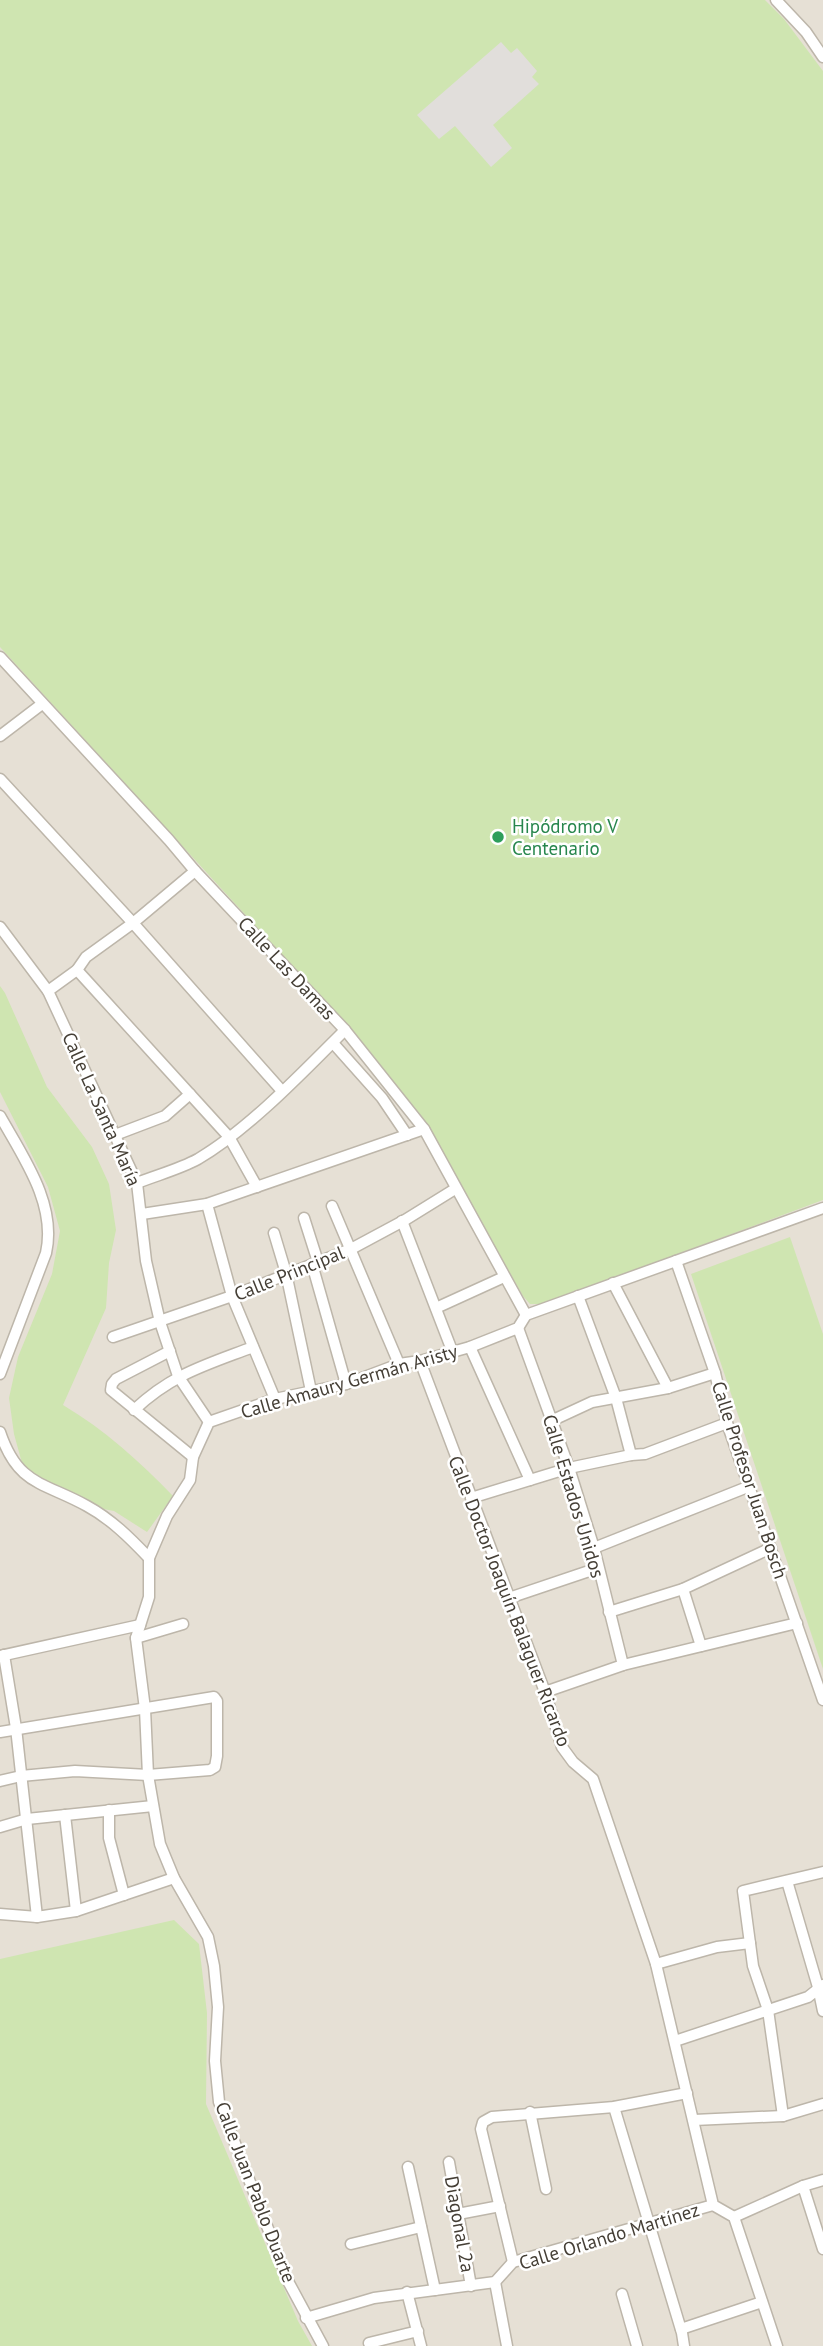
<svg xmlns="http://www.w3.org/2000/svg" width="823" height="2346" font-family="'PT Sans',sans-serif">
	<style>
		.residential { fill: #e6e0d5 }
		.green { fill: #cfe5b1 }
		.parking { fill: #e1dedb }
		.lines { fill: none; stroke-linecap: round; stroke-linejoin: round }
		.street-casing { stroke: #bdb6aa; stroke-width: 13 }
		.street { stroke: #fff; stroke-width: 10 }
		.leisure-dot { fill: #2e9e5b; stroke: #fff; stroke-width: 2.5 }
		.labels { text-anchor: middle; stroke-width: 5; stroke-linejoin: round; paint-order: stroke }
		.leisure-label { font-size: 19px; fill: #27864d; stroke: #fff; text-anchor: start }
		.street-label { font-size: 19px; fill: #453f36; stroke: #fff }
	</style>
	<rect width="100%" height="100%" fill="#f2eee7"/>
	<rect class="residential" x="0" y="0" width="823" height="2346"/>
	<g class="green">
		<path d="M0,0H765L784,19L823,71V1200L543,1304H530L523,1296L453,1173L348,1027L0,647Z"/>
		<path d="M0,986L5,993L47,1087L92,1147L109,1184L116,1230L109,1263L106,1308L63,1405C105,1430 139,1461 173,1496L147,1532L114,1511L87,1506L25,1474L14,1434L9,1398L18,1357L52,1274L60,1231L48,1187L0,1092Z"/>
		<path d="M790,1237L823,1334V1669L691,1274Z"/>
		<path d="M174,1920L199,1944L207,2013L206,2104L298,2321L312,2346H0V1959Z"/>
	</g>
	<path class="parking" d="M501,42L511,53L517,48L537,71L532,77L539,84L493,125L512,148L491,167L455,126L439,139L417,115Z"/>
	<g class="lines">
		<g class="street-casing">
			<g id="street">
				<path d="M776,0L806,32L823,57"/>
				<path d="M0,657L169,840L195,871L345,1030L424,1129L526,1315"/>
				<path d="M0,736L42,704"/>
				<path d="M0,779L133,923L282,1091"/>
				<path d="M0,927L48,991L137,1183L146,1261L160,1322L178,1376L209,1422"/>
				<path d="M77,970L229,1137L257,1187"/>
				<path d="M48,991L77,970L86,957L133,923L195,871"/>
				<path d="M333,1043L382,1098L407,1135"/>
				<path d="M0,1116C23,1157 57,1204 46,1253L0,1374"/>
				<path d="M115,1135L165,1116L190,1094"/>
				<path d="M137,1183C157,1175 180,1169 198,1159C249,1129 303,1072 345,1030"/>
				<path d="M207,1204L232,1296L275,1399"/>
				<path d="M332,1206L399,1364"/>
				<path d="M142,1214L207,1204L424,1129"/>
				<path d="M304,1218L318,1262"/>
				<path d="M402,1221L453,1353"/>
				<path d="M274,1233L286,1273L311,1391"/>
				<path d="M676,1261L715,1373L727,1423L823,1700"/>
				<path d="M312,1264L346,1384"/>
				<path d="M613,1283L668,1388"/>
				<path d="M578,1296L616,1398L631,1455"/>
				<path d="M436,1308L504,1277"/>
				<path d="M518,1328L569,1468L594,1548L623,1665"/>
				<path d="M113,1337L232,1296L351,1249L405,1220L455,1189"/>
				<path d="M470,1347L530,1480"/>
				<path d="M170,1351L116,1379L112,1384L111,1390L193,1457"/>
				<path d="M420,1361L545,1692L562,1747L573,1762L593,1779L656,1964L713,2205L734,2217L777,2346"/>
				<path d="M134,1410C172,1374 206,1365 253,1347"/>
				<path d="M551,1421L592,1402L668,1388L715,1373"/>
				<path d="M0,1432C18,1486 44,1482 87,1506C111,1519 130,1538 149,1558"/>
				<path d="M471,1498L569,1468L631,1455L645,1454L727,1423"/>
				<path d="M594,1548L750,1486"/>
				<path d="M683,1589L701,1646"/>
				<path d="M509,1598L598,1568"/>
				<path d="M609,1612L683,1589L771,1548"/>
				<path d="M136,1638L183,1624"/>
				<path d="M4,1655L16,1728L37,1917"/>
				<path d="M0,1656L140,1625"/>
				<path d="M545,1692L623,1665L797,1623"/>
				<path d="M0,1732L214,1697L217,1701V1756L215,1767L210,1770L148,1775L75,1771L21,1776L0,1781"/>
				<path d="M109,1810V1838L124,1895"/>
				<path d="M65,1815L76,1911"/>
				<path d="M0,1827L27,1819L153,1806"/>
				<path d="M787,1881L818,1987L823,2011"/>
				<path d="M0,1914L37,1917L76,1911L174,1878"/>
				<path d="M656,1964L717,1947L750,1943"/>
				<path d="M675,2041L808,1997L823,1985"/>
				<path d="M614,2107L682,2333L684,2346"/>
				<path d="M530,2112L546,2189"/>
				<path d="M783,2116L768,2010L753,1966L743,1891L823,1872"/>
				<path d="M694,2120L783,2116L823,2104"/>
				<path d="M449,2162L471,2286"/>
				<path d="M408,2167L435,2290"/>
				<path d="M803,2186L823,2249"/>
				<path d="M458,2214L500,2206"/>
				<path d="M734,2217L803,2186L823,2180"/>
				<path d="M351,2244L421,2227"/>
				<path d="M513,2262L481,2129L483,2122L492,2117L614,2107L687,2093"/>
				<path d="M495,2282L507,2346"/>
				<path d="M407,2292L421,2346"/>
				<path d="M622,2294L637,2346"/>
				<path d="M306,2318L374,2298L495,2282L513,2262L713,2205"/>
				<path d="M681,2329L762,2302"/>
				<path d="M369,2343L418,2331"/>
				<path d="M323,2346L289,2283L219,2102L215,2061L218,2007L214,1966L208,1937L174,1878L160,1844L148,1775L145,1709L136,1638L149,1597V1558L167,1516L190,1480L193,1457L209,1422L275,1399L346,1384L399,1364L420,1361L470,1347L518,1328L526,1315L823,1208"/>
			</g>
		</g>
		<use href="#street" class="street"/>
	</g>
	<circle class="leisure-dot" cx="498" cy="837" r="7"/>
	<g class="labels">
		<g class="leisure-label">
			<text x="512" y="833">Hipódromo V<tspan x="512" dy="22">Centenario</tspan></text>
		</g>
		<g class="street-label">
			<text transform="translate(287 968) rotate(47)" y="7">Calle Las Damas</text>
			<text transform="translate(102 1109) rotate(66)" y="7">Calle La Santa María</text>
			<text transform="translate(289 1273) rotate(-22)" y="7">Calle Principal</text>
			<text transform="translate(349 1381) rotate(-16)" y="7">Calle Amaury Germán Aristy</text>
			<text transform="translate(750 1480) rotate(72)" y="7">Calle Profesor Juan Bosch</text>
			<text transform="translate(574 1496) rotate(73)" y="7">Calle Estados Unidos</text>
			<text transform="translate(510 1601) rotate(69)" y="7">Calle Doctor Joaquín Balaguer Ricardo</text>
			<text transform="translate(256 2192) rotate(69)" y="7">Calle Juan Pablo Duarte</text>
			<text transform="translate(460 2224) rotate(80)" y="7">Diagonal 2a</text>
			<text transform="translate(609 2236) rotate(-17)" y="7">Calle Orlando Martínez</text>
		</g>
	</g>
</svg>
